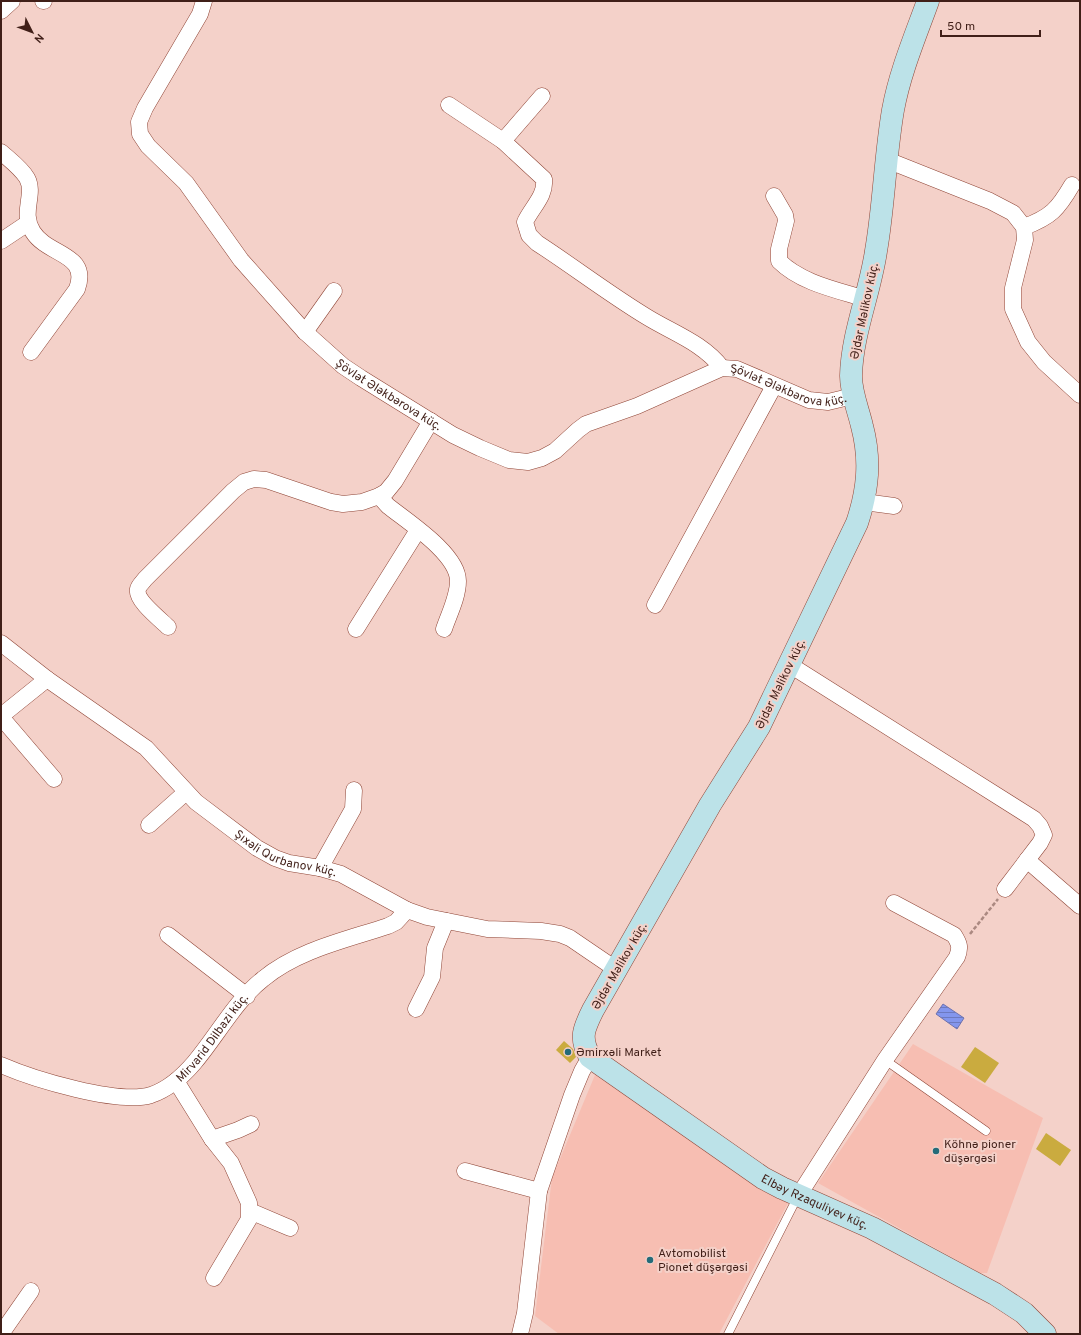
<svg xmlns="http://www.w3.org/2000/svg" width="1081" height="1335" font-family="Overpass,sans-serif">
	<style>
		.built { fill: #f7beb2 }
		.water { fill: url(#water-rules); stroke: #6f72ad }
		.building { fill: #caab3f }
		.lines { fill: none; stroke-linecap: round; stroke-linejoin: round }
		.lane-casing { stroke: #8f4536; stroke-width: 9 }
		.street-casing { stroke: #8f4536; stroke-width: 17 }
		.secondary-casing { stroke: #8f4536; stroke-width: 23 }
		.path { stroke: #ab8981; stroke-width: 2.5; stroke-dasharray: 4 2; stroke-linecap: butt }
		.lane { stroke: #fff; stroke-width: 8 }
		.street { stroke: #fff; stroke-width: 16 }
		.secondary { stroke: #bce2e8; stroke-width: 22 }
		.poi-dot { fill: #246b79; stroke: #f4d1c9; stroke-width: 1.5 }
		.labels { text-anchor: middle; stroke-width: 4; stroke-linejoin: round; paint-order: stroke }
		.street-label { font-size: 12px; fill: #401f18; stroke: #f4d1c9 }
		.poi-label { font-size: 12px; fill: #401f18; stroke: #f4d1c9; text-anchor: start }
	</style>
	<defs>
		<pattern id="water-rules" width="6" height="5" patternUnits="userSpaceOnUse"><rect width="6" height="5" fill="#8396ed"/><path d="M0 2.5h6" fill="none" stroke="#6d7abf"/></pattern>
	</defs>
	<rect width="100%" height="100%" fill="#f4d1c9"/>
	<g class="built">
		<path d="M913,1044L1043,1118L987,1273H980L818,1183Z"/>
		<path d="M595,1075L788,1203L719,1334H559L535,1316L552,1178Z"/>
	</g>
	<path class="water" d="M943,1004L964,1018L957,1029L936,1014Z"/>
	<g class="building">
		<path d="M564,1041L573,1049L576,1057L570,1063L556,1050Z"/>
		<path d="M975,1047L999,1063L985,1083L961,1067Z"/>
		<path d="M1046,1133L1071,1150L1060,1166L1036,1149Z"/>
	</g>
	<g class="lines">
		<g class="lane-casing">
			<g id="lane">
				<path d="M885,1060L986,1131"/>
				<path d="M728,1334L798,1196"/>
			</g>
		</g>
		<g class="street-casing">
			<g id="street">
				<path d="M43,1H44"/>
				<path id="s1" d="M204,1L200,14L145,108L139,122L140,134L148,146L186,183L241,260L305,332L343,366L361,378L453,435L480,448L509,460L528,462L542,458L555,451L578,430L586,424L637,406L722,368L737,369L809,400L828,402L853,396"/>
				<path d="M1,11L12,1"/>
				<path d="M449,105L503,141L544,179C546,196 532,207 525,222L529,235L537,243C574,267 609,294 647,317C673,333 703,343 722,368"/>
				<path d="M503,141L542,96"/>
				<path d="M1,152C10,160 21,168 27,178C36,195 20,212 33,232C48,256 90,253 77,289L31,352"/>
				<path d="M887,160L990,201L1013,213L1024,227L1025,240L1013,288V309L1028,342L1044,362L1080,395"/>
				<path d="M774,196L785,215L786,221L779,249V261C801,283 837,290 866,299"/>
				<path d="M1024,227C1051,217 1058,209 1072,185"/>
				<path d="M1,241L28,223"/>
				<path d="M305,332L334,291"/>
				<path d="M379,496L388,506C408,522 458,554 458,581C458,597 449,614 444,629"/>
				<path d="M864,502L894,506"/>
				<path d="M655,605L774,386"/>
				<path d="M168,627C161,620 135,600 138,589C139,585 143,582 145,579L233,491L244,482L254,479L266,480L331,502L343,504L362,502L379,496L386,492L395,481L431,421"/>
				<path d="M356,629L418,530"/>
				<path id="s2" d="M1,643L47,679L146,748L196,802L257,848L275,858L289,863L320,868L341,874L407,910L427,917L487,929L541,931L560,934L570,938L617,970"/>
				<path d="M790,665L1034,819L1040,826L1044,835L1040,843L1005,889"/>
				<path d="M1,716L47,679"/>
				<path d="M1,717L54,779"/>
				<path d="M149,825L185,793"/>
				<path d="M1027,860L1080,906"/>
				<path d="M320,868L353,809L354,790"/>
				<path d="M168,935L247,996"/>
				<path d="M416,1009L432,977L435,948L446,921"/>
				<path id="s3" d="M1,1065C33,1079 118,1105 151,1095C169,1089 182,1077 194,1063C217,1036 235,1001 263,979C298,950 346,940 388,926L396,922L407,910"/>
				<path d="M176,1081L212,1139L231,1163L249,1203V1219L214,1278"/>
				<path d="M212,1139L238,1130L251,1124"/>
				<path d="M465,1171L539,1191"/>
				<path d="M799,1195L885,1060L957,957C961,947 959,943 954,935L894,903"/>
				<path d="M250,1211L290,1228"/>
				<path d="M1,1334L31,1291"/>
				<path d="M520,1334L525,1313L539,1191L572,1095L582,1071L590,1057"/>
			</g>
		</g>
		<g class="secondary-casing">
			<g id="secondary">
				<path id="s4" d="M928,1C915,37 900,72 893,110C885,157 884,205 876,251C870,293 852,333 851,376C851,393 858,409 862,426C871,460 868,490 857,523L759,727L710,805L593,1010C584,1028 579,1038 590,1057L763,1178L782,1188L872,1228L995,1294L1024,1313L1045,1334"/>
			</g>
		</g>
		<path class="path" d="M970,934L998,899"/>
		<use href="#lane" class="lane"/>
		<use href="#street" class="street"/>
		<use href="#secondary" class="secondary"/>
	</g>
	<g class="poi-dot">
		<circle cx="568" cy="1052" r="4"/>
		<circle cx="936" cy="1151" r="4"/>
		<circle cx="650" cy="1260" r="4"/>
	</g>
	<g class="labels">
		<g class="street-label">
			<text transform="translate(864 311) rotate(-78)" y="4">Əjdər Məlikov küç.</text>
			<text dy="4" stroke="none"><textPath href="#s1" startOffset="957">Şövlət Ələkbərova küç.</textPath></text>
			<text dy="4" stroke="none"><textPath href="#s1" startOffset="513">Şövlət Ələkbərova küç.</textPath></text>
			<text transform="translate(780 684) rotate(-64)" y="4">Əjdər Məlikov küç.</text>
			<text dy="4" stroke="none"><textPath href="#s2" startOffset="358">Şıxəli Qurbanov küç.</textPath></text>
			<text transform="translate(619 966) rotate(-60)" y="4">Əjdər Məlikov küç.</text>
			<text dy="4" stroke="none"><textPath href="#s3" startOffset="240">Mirvarid Dilbazi küç.</textPath></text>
			<text dy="4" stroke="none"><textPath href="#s4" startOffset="1407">Elbəy Rzaquliyev küç.</textPath></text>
		</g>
		<g class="poi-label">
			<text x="576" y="1056">Əmirxəli Market</text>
			<text x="944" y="1148">Köhnə pioner<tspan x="944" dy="14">düşərgəsi</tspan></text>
			<text x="658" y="1257">Avtomobilist<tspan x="658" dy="14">Pionet düşərgəsi</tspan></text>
		</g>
	</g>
	<rect width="1081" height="1335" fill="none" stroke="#401f18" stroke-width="4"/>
	<g transform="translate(32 32) rotate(132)" stroke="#f4d1c9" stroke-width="3" paint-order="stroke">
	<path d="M0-3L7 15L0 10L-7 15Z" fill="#401f18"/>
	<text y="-6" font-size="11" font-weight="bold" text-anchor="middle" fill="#401f18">N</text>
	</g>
	<path d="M941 30v6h99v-6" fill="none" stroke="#401f18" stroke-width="2"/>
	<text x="947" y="30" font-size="12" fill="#401f18" stroke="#f4d1c9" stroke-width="3" paint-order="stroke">50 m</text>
</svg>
